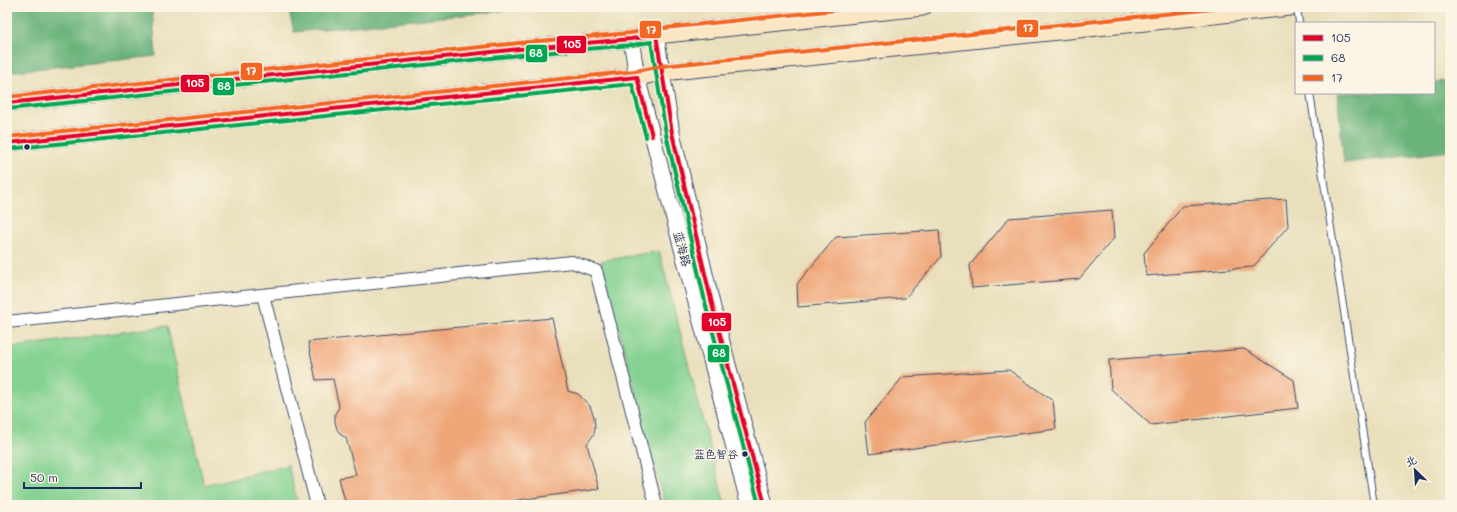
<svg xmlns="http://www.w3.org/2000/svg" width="1457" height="512" font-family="Mali,'LXGW WenKai TC',sans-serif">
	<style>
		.green { fill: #84d292; stroke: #508078 }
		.forest { fill: #6bb47c; stroke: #43726d }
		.building { fill: #efa678 }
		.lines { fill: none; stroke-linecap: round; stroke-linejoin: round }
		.service-casing { stroke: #3a496c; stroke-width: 8 }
		.minor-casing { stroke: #3a496c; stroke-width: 14 }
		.tertiary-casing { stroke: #3a496c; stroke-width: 17 }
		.secondary-casing { stroke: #3a496c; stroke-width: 19 }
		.service { stroke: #fff; stroke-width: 6 }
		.minor { stroke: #fff; stroke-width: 12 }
		.tertiary { stroke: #fff; stroke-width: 15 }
		.secondary { stroke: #fbe6c4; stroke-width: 17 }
		.bus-1-casing { stroke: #fcf5e5; stroke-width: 7 }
		.bus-2-casing { stroke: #fcf5e5; stroke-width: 7 }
		.bus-3-casing { stroke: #fcf5e5; stroke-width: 7 }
		.bus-1 { stroke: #e4002b; stroke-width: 4 }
		.bus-2 { stroke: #00a651; stroke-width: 4 }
		.bus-3 { stroke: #f26522; stroke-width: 4 }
		.bus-dot { fill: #1b2f5e; stroke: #fcf5e5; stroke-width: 1.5 }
		.labels { text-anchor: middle; stroke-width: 3; stroke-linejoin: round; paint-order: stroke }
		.bus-label { font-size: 11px; fill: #1b2f5e; stroke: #fcf5e5; text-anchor: end }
		.street-label { font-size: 12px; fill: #1b2f5e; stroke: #fcf5e5 }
		.line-badge { stroke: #fcf5e5; stroke-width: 1.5 }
		.badge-label { font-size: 11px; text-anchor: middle; font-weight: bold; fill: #fff }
	</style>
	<rect width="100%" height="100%" fill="#fcf5e5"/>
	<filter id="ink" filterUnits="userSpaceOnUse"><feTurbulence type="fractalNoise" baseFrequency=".025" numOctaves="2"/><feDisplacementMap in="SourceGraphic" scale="8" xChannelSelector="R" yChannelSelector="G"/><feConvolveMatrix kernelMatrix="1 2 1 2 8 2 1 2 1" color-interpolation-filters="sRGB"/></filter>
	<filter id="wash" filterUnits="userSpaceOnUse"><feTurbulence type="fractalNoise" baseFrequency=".012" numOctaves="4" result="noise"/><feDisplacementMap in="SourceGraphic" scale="16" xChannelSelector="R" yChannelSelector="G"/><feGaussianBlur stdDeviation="0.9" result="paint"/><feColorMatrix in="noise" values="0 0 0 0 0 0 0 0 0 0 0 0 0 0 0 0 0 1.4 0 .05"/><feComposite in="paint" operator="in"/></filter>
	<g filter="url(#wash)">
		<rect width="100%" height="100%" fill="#e9dfbb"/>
		<g class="green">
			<path d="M659,251L725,505H665L601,261Z"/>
			<path d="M167,326L204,485L288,465L298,505H7V348Z"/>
		</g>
		<g class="forest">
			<path d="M7,7H152L156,56L7,72Z"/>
			<path d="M288,7H542L294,32Z"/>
			<path d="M1450,80V151L1344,163L1337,93H1434V82Z"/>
		</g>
		<g id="blocks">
			<g class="building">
				<path d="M1286,199L1288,226L1253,267L1146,276L1144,253L1183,206Z"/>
				<path d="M1112,210L1114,238L1079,279L972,288L970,265L1009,218Z"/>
				<path d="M939,230L941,257L905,298L798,307L797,284L836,237Z"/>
				<path d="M552,318L568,391L578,394L590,406L594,417L595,427L594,434L587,444L599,489L481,505H346L339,478L356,475L346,438L341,435L337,429L335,422V414L339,407L333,379L316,380L308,342Z"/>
				<path d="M1244,349L1294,380L1298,408L1151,425L1111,389L1109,360Z"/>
				<path d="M1009,370L1053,401L1056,429L869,454L865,422L903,377Z"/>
			</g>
		</g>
	</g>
	<g filter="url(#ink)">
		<use href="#blocks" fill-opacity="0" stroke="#3a496c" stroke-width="1"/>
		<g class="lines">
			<g class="service-casing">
				<g id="service">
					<path d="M1297,7L1299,23"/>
					<path d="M1310,93L1374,505"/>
				</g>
			</g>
			<g class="minor-casing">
				<g id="minor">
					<path d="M263,295L317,505"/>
					<path d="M7,322L572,262L596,271L656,505"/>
				</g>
			</g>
			<g class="tertiary-casing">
				<g id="tertiary">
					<path d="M656,35L672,133L713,308L765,505"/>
					<path d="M631,39L637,77L749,505"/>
				</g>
			</g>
			<g class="secondary-casing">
				<g id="secondary">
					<path d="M7,103L529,48L631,39L656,35L923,7"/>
					<path d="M7,143L637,77L663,72L1290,7"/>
				</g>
			</g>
			<use href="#service" class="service"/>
			<use href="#minor" class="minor"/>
			<use href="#tertiary" class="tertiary"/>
			<use href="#secondary" class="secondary"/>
			<g class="bus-1-casing">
				<g id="bus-1">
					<path d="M7,103L529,48L631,39L656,35L672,133L713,308L765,505"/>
					<path d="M7,143L637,77L652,136"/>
				</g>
			</g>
			<g class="bus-2-casing">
				<g id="bus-2">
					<path d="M8,109L530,54L632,45L651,42L666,134L707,310L759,505"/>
					<path d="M8,149L632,84L646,137"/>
				</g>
			</g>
			<g class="bus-3-casing">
				<g id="bus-3">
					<path d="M7,97L528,42L630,33L655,29L865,7"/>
					<path d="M7,137L636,71L662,66L1232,7"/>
				</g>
			</g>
			<use href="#bus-1" class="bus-1"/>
			<use href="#bus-2" class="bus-2"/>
			<use href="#bus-3" class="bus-3"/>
		</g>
	</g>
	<g class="bus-dot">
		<circle cx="27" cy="147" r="3.5"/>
		<circle cx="745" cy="454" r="3.5"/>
	</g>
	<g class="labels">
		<g class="bus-label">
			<text x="738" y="458">蓝色智谷</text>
		</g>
		<g class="street-label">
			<text transform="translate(682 249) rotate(75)" y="4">蓝海路</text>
		</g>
	</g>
	<g class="line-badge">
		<rect x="1016" y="19" width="23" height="19" rx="4" fill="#f26522"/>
		<rect x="639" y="20" width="23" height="19" rx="4" fill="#f26522"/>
		<rect x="556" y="35" width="31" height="19" rx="4" fill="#e4002b"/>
		<rect x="525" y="44" width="23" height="19" rx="4" fill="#00a651"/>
		<rect x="240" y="62" width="23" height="19" rx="4" fill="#f26522"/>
		<rect x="180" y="74" width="30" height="19" rx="4" fill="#e4002b"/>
		<rect x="212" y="77" width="23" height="19" rx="4" fill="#00a651"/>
		<rect x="701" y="312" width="31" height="20" rx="4" fill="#e4002b"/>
		<rect x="707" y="344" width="23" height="19" rx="4" fill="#00a651"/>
	</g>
	<g class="badge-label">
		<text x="1028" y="32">17</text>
		<text x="651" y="34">17</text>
		<text x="572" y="48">105</text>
		<text x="536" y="57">68</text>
		<text x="251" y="75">17</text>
		<text x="195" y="87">105</text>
		<text x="224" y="90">68</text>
		<text x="717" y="326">105</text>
		<text x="719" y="357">68</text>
	</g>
	<rect width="1457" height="512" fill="none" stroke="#fcf5e5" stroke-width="24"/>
	<rect x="1295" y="22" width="140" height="72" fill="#fcf5e5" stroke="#a2a6af"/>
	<rect x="1303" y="35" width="20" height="6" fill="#e4002b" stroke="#a2a6af"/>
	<text x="1331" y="42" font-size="12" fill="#1b2f5e">105</text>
	<rect x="1303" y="55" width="20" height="6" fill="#00a651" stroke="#a2a6af"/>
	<text x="1331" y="62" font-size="12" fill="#1b2f5e">68</text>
	<rect x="1303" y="75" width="20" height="6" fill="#f26522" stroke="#a2a6af"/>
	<text x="1331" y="82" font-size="12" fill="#1b2f5e">17</text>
	<g transform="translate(1415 470) rotate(335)" stroke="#fcf5e5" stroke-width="3" paint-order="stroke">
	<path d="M0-3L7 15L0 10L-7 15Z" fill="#1b2f5e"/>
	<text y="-6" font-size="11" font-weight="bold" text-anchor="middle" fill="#1b2f5e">北</text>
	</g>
	<path d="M24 482v6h117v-6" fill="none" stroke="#1b2f5e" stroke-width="2"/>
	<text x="30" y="482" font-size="12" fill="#1b2f5e" stroke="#fcf5e5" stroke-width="3" paint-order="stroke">50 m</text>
</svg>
